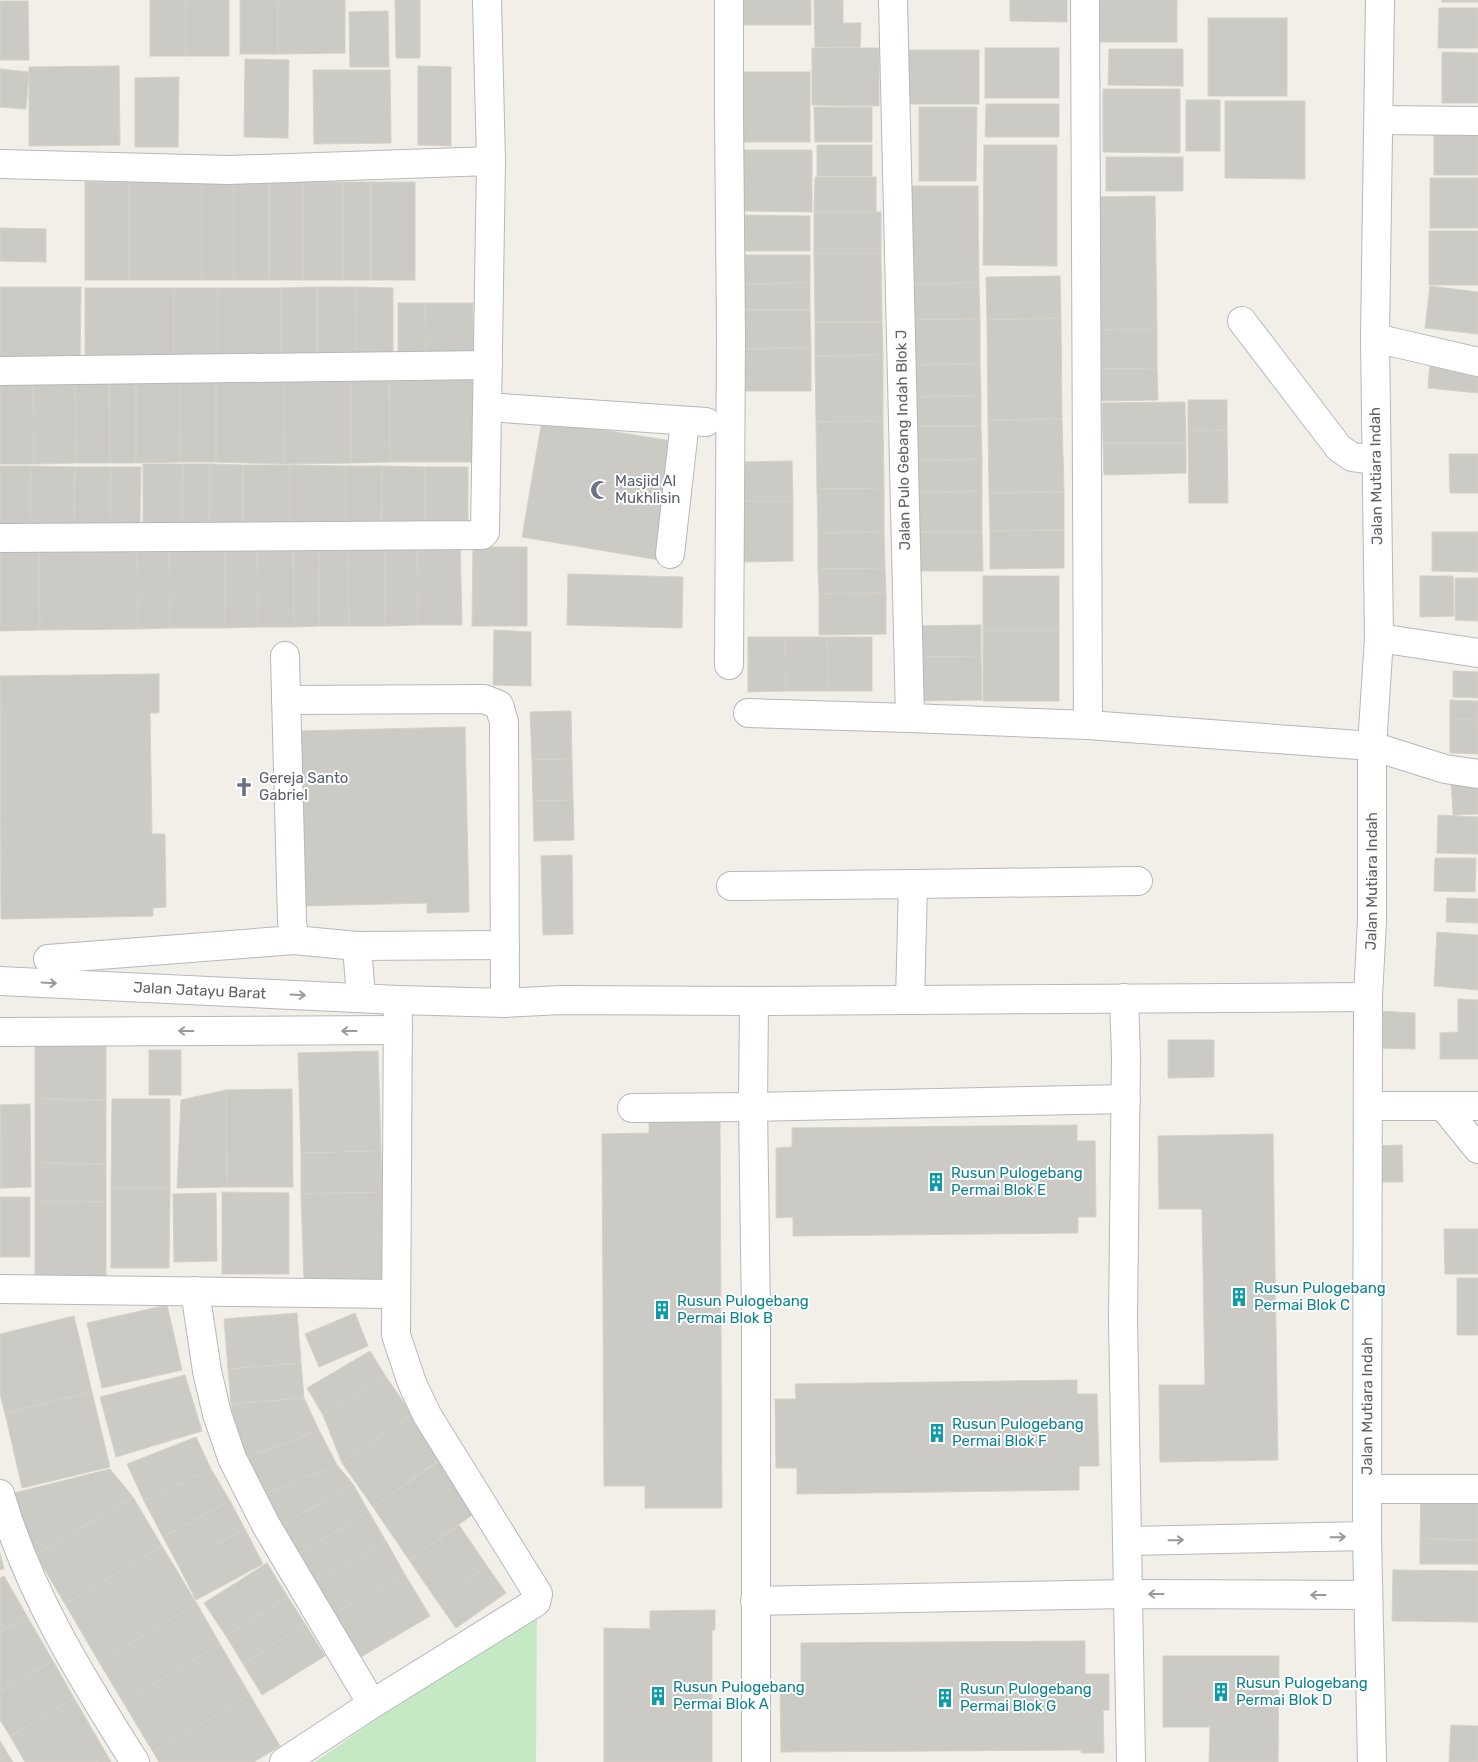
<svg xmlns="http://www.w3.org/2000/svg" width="1478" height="1762" font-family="Rubik,sans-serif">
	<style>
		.green { fill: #c5e8c5 }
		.building { fill: #cccac5; stroke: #d6d1c6 }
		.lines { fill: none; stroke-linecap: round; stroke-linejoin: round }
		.minor-casing { stroke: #b5b8bc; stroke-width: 30 }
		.minor { stroke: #fff; stroke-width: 28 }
		.oneway { stroke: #979a9d }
		.labels { text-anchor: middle; stroke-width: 4; stroke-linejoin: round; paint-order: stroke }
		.street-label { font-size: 15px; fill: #5f6368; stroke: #fff }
		.worship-label { font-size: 15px; fill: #5b616d; stroke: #fff; text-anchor: start }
		.culture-label { font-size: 15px; fill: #0d838f; stroke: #fff; text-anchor: start }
	</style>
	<rect width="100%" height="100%" fill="#f1efe8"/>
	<path class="green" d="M537,1607L536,1762H315Z"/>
	<g class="building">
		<rect x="150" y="0" width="36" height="56"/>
		<rect x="186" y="0" width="43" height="56"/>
		<rect x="240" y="0" width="38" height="54"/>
		<path d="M278,0H345V53L278,54Z"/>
		<path d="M395,0H420V58H396Z"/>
		<rect x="738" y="0" width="73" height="25"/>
		<path d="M814,0H843V23H861L860,48L815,47Z"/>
		<path d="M1010,0H1067V22L1010,21Z"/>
		<rect x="1091" y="0" width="86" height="42"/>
		<rect x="1442" y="0" width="36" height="2"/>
		<path d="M0,1H28L29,60H0Z"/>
		<path d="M1439,8H1478V48H1438Z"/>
		<path d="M388,11L389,67H350L349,12Z"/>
		<rect x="1208" y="18" width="79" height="78"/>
		<path d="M812,48H879V106L812,105Z"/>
		<rect x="985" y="48" width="74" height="50"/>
		<path d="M1109,49H1183V86L1108,85Z"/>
		<rect x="908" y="50" width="71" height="54"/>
		<path d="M1442,52L1478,53V103H1442Z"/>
		<path d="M245,59L289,60L288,138L244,137Z"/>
		<path d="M119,66L120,145L29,146V67Z"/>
		<path d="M418,66L451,67V146L418,145Z"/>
		<path d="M0,69L29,72L26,109L0,107Z"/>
		<path d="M313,70H390L391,143L314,144Z"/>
		<rect x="732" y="72" width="78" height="70"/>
		<path d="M179,77L178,147H135V78Z"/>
		<path d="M1103,89H1180V153L1103,152Z"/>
		<rect x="1186" y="100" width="34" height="51"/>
		<path d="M1225,101H1305V179L1225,178Z"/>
		<path d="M986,104H1059V137H985Z"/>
		<path d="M814,107H872V142H815Z"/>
		<path d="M919,107H977L976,181H919Z"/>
		<rect x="1434" y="129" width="44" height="46"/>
		<rect x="817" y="145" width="55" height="31"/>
		<path d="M984,145H1057V266L983,265Z"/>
		<path d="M739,150H812V212L739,211Z"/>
		<rect x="1106" y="157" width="77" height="34"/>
		<path d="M815,177H876V212H814Z"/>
		<rect x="1430" y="178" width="48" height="50"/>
		<rect x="85" y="182" width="44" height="98"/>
		<rect x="129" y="182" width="73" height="98"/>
		<rect x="202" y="182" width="32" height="98"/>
		<rect x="234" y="182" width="35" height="98"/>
		<rect x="269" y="182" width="34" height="98"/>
		<rect x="303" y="182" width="40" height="98"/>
		<rect x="343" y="182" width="28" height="98"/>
		<rect x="371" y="182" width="44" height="98"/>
		<path d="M901,186H978L979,283L902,284Z"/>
		<path d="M1155,196L1157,329L1095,330L1093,197Z"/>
		<rect x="814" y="212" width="67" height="41"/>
		<path d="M745,215L810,216V251H745Z"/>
		<path d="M0,228L46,229V262L0,261Z"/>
		<rect x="1429" y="231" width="49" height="54"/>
		<path d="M814,253H881L882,322H815Z"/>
		<path d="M742,255H810V283L742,284Z"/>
		<path d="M1060,276L1061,318L987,320L986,277Z"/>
		<path d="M810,283V310H742V284Z"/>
		<path d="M979,283L980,319L902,320V284Z"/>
		<path d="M1430,286L1478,292V334L1425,328Z"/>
		<path d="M0,287H81L80,368L0,367Z"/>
		<path d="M317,287H356L357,361H317Z"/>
		<path d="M317,287V361L280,362V288Z"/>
		<path d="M356,287L393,288V361H357Z"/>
		<rect x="85" y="288" width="89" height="74"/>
		<path d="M174,288H218V361L174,362Z"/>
		<path d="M218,288H280V362L218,361Z"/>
		<path d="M398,303H425L426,361H398Z"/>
		<path d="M425,303H473V361H426Z"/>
		<path d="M742,310H810L811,348L742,349Z"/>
		<path d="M1061,318L1062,419L988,420L987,320Z"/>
		<path d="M980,319V364L903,365L902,320Z"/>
		<path d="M815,322H882L883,355L815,356Z"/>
		<path d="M1157,329V368L1096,369L1095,330Z"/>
		<path d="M811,348V391H742V349Z"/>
		<path d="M883,355V421L816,422L815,356Z"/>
		<path d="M1430,363L1478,368V393L1428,388Z"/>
		<path d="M980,364L981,396L903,397V365Z"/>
		<path d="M1157,368L1158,400L1096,401V369Z"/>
		<path d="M472,374L473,462H390L389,375Z"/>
		<path d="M351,375V463L284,464L283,376Z"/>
		<path d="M351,375H389L390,462L351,463Z"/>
		<path d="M216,376V462H180L179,377Z"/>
		<path d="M216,376H283L284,464L216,462Z"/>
		<path d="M136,377V463H110L109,378Z"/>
		<path d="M136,377H179L180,462L136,463Z"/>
		<path d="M33,378L34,464H0V379Z"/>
		<path d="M33,378H75L76,463L34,464Z"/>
		<path d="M75,378H109L110,463H76Z"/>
		<path d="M981,396V426H904L903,397Z"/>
		<path d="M1188,400H1227V430L1188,431Z"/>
		<path d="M1185,402L1186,443H1103L1102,403Z"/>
		<path d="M1062,419L1064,492L989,493L988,420Z"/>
		<path d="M542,420L678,442L659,560L522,537Z"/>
		<path d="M883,421L884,488L817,489L816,422Z"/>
		<path d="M904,426H981L982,459L904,461Z"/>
		<path d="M1227,430L1228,503H1189L1188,431Z"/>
		<path d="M1103,443H1186V473L1104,475Z"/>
		<path d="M1449,454H1478V493H1450Z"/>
		<path d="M982,459V491L905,493L904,461Z"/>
		<path d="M792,461L793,501H744L743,462Z"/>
		<path d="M143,464H183L182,533L143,532Z"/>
		<path d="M183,464H210L209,533H182Z"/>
		<path d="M210,464L243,465V534L209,533Z"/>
		<rect x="243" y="465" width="47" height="69"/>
		<path d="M290,465L346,466V534H290Z"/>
		<path d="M0,466H31L30,524L0,523Z"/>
		<path d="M31,466L75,467L74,524H30Z"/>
		<path d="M346,466H382L381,535L346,534Z"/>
		<path d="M382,466L425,467V535H381Z"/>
		<path d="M75,467H111L110,525L74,524Z"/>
		<path d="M111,467H141L140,525H110Z"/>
		<path d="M425,467H468V536L425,535Z"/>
		<path d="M884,488V532L818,533L817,489Z"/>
		<path d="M982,491V532H907L905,493Z"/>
		<path d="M1064,492V530L990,531L989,493Z"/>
		<path d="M744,501H793V561L744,562Z"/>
		<path d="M1064,530V568L990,569V531Z"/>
		<path d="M884,532L885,568L818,569V533Z"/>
		<path d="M907,532H982L983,571H907Z"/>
		<path d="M1432,532H1478V572L1432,571Z"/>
		<path d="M417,541H460L462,625H418Z"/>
		<path d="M417,541L418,625L385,626L384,542Z"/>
		<path d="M384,542L385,626H349L348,543Z"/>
		<path d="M293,543H319L320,626L294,627Z"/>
		<path d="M293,543L294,627H258L257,544Z"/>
		<path d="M319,543H348L349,626H320Z"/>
		<path d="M224,544H257L258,627L225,628Z"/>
		<path d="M224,544L225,628H170L169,545Z"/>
		<path d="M137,545H169L170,628L138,629Z"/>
		<path d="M137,545L138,629L40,630L39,546Z"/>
		<path d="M39,546L40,630L0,631V547Z"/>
		<path d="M473,547H527V626H472Z"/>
		<path d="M885,568L886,593L819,594L818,569Z"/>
		<path d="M568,574L683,577L682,628L567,625Z"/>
		<rect x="983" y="576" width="76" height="55"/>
		<path d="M1420,576H1453L1454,616L1420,617Z"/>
		<path d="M1455,578H1478V621L1455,620Z"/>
		<path d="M886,593V634L819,635V594Z"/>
		<path d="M981,625V656L911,657V626Z"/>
		<path d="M494,630L531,632V686L493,685Z"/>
		<rect x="983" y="631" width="76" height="70"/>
		<path d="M748,637H785L786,691L748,692Z"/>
		<path d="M785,637H827L828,691H786Z"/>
		<path d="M827,637H872V691H828Z"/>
		<path d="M981,656L982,700L911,701V657Z"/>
		<path d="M1453,671L1478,672V698L1453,697Z"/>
		<path d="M159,674V713H150L152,834H165L166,907L153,908V916L1,919L0,676Z"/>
		<path d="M1450,700L1478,701V720H1450Z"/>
		<path d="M571,711L572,759L532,760L530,712Z"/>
		<path d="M1450,720H1478V754L1450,753Z"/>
		<path d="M465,727L469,912L427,913V903L302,906L298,731Z"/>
		<path d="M572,759L573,800L533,801L532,760Z"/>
		<path d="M1478,778V814L1453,815L1451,779Z"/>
		<path d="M573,800L574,840L534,841L533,801Z"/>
		<path d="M1438,815L1478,817V854L1437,853Z"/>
		<path d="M572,855L573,934L543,935L541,856Z"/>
		<path d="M1435,858H1476L1475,892L1434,891Z"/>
		<path d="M1447,898L1478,899V923L1446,922Z"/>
		<path d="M1437,932L1478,935V990L1434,986Z"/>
		<path d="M1458,999L1478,1000V1059H1440V1033L1458,1032Z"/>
		<path d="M1378,1011L1415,1013V1049L1377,1048Z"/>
		<path d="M35,1040H106V1100L35,1099Z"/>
		<path d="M1168,1040H1214V1077L1168,1078Z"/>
		<rect x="149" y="1050" width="32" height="45"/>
		<path d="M378,1051L381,1151L301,1153L298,1053Z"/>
		<path d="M292,1089L293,1187H227L226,1090Z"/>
		<path d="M226,1090L227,1187L177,1188L181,1100Z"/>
		<path d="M35,1099L106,1100V1164L35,1163Z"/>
		<path d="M112,1099H170V1188H111Z"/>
		<path d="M30,1104L31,1187L2,1188L0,1105Z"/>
		<path d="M0,1105L2,1188H0Z"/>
		<path d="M720,1116L722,1508H645V1486H604L602,1134L649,1133V1117Z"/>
		<path d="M1077,1125V1141H1095L1096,1217H1078V1233L793,1236V1217L776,1218V1148L792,1147V1128Z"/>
		<path d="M1273,1134L1278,1460L1160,1462L1159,1385H1205L1202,1209H1159L1158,1136Z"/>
		<path d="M1402,1145L1403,1182H1380L1379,1146Z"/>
		<path d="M381,1151L382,1192L301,1194V1153Z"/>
		<path d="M35,1163L106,1164V1202L35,1201Z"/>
		<path d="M111,1188H170L169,1268H111Z"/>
		<path d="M222,1192L289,1193V1274H222Z"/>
		<path d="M382,1192L384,1281L304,1283L301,1194Z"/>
		<path d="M216,1193L217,1261L174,1262L173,1194Z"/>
		<rect x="0" y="1197" width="30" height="60"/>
		<path d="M35,1201L106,1202V1279H35Z"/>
		<path d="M1444,1229H1478V1274H1445Z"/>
		<rect x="1457" y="1278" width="21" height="57"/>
		<path d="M167,1305L182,1370L102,1388L87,1323Z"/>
		<path d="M297,1313L301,1363L228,1369L224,1319Z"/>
		<path d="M355,1313L368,1346L319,1367L305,1334Z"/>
		<path d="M74,1316L92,1392L5,1413L0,1394V1334Z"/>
		<path d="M370,1351L386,1377L323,1415L307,1388Z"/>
		<path d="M301,1363L304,1398L231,1404L228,1369Z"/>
		<path d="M185,1375L202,1431L116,1457L100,1397Z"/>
		<path d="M386,1377L412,1414L342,1463L323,1415Z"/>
		<path d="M1077,1380V1394H1097L1099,1466H1079V1490L797,1494V1468H776L775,1399H796L795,1384Z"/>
		<path d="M92,1392L110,1467L22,1488L5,1413Z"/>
		<path d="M304,1398L319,1430L242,1460L231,1404Z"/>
		<path d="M412,1414L442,1458L373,1507L342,1463Z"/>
		<path d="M319,1430L337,1465L256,1497L242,1460Z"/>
		<path d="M196,1437L211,1469L144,1501L127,1464Z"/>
		<path d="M439,1461L475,1513L409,1560L373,1507Z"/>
		<path d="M337,1465L353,1484L278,1528L256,1497Z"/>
		<path d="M110,1469L133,1497L36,1555L14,1493Z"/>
		<path d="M211,1469L230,1501L163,1537L144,1501Z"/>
		<path d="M353,1484L369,1512L294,1557L278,1528Z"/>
		<path d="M1421,1491L1478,1492V1540L1420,1539Z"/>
		<path d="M133,1497L162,1546L65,1604L36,1555Z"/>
		<path d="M230,1501L245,1529L178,1565L163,1537Z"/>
		<path d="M369,1512L386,1541L310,1585L294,1557Z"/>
		<path d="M459,1525L487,1566L437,1601L409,1560Z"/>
		<path d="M245,1529L263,1564L196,1600L178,1565Z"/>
		<path d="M1420,1539L1478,1540V1564H1420Z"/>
		<path d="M386,1541L404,1573L329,1617L310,1585Z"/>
		<path d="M162,1546L197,1604L99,1662L65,1604Z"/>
		<path d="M0,1553L4,1569L0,1570Z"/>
		<path d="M267,1563L288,1597L226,1636L204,1603Z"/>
		<path d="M487,1566L506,1593L456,1628L437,1601Z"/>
		<path d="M1393,1570L1478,1571V1622L1392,1621Z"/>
		<path d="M404,1573L430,1616L354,1661L329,1617Z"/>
		<path d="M4,1576L27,1616L0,1632V1578Z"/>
		<path d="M288,1597L305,1624L243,1664L226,1636Z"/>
		<path d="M197,1604L220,1644L123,1702L99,1662Z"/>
		<path d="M715,1610V1630H712V1762H604V1628L650,1629V1611Z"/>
		<path d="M27,1616L53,1661L0,1692V1632Z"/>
		<path d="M305,1624L325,1656L262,1695L243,1664Z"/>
		<path d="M1085,1641V1674H1109V1710H1103L1104,1753H1081V1750L781,1752L780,1687H801V1643Z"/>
		<path d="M220,1644L250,1695L153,1752L123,1702Z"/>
		<path d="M1163,1656H1279L1278,1762H1209L1210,1727H1163Z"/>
		<path d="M53,1661L74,1698L10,1736L0,1720V1692Z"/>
		<path d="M250,1695L280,1746L254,1762H159L153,1752Z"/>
		<path d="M74,1698L107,1755L96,1762H25L10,1736Z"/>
		<path d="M1451,1725L1478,1726V1762H1449Z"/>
		<path d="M0,1741L8,1754L0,1759Z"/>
		<path d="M8,1754L13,1762H0V1759Z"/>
		<path d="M107,1755L111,1762H96Z"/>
	</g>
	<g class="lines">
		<g class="minor-casing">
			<g id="minor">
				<path d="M1085,0L1088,725"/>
				<path d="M1379,120L1478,121"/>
				<path d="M0,164L229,170L491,161"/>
				<path d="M1242,321L1339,448L1352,457L1376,460"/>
				<path d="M1375,338L1478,362"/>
				<path d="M0,371L488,365"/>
				<path d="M487,407L706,422"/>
				<path d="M0,538L482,535L485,532L491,161L487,0"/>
				<path d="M670,554L685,421"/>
				<path d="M1379,638L1478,653"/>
				<path d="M285,656L292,920L294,940L357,946L361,998"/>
				<path d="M729,665L731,337L729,112V0"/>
				<path d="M286,700L484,699L499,705L504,722L505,1003"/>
				<path d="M748,713L910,718L893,0"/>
				<path d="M910,718L1088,725L1372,746L1445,769L1478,774"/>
				<path d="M913,884L1138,881"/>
				<path d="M731,886L913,884L910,1000"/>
				<path d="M357,946L505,945"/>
				<path d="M48,959L294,940"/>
				<path id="s1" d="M0,981L398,1000L505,1003L561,1000L754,1001L1368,997"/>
				<path d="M1124,998L1126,1056L1123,1319L1131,1762"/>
				<path d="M754,1001L753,1107L756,1315V1762"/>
				<path d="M0,1032L398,1030"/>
				<path d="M1368,1106H1478"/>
				<path d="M1443,1106L1478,1149"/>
				<path d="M632,1108L753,1107L1126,1099"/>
				<path d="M0,1289L396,1294"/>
				<path d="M195,1291L207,1371L217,1414L232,1458L266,1525L372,1704"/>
				<path d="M1368,1489H1478"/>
				<path d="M0,1494C28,1591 81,1677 135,1762"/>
				<path d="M1127,1541L1367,1536"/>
				<path d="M755,1601L1128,1594L1367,1595"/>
				<path d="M284,1762L372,1704L536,1602L538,1594L427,1415L412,1383L396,1335L398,1000"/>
				<path id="s2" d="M1372,1762L1367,1536L1368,997L1372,920V746L1379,638L1375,338L1380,0"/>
			</g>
		</g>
		<use href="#minor" class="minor"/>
	</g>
	<defs><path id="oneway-shaft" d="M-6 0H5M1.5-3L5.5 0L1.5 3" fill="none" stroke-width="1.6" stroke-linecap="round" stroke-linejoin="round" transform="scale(1.25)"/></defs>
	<g class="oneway">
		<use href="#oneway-shaft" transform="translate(49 983) rotate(3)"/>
		<use href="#oneway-shaft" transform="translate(298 995) rotate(3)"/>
		<use href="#oneway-shaft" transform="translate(186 1031) rotate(180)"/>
		<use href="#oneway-shaft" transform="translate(349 1031) rotate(180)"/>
		<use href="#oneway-shaft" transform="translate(1338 1537) rotate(-1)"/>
		<use href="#oneway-shaft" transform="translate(1176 1540) rotate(-1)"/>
		<use href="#oneway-shaft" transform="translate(1156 1594) rotate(-180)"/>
		<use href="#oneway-shaft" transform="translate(1318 1595) rotate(-180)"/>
	</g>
	<defs>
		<g id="mosque-bare" transform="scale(1.5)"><path d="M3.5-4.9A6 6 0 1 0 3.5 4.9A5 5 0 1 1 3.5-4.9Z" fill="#6b7280" stroke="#fff" stroke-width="2.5" paint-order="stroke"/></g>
		<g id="church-bare" transform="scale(1.5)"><path d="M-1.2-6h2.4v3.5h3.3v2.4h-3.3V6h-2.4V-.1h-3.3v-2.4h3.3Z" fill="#6b7280" stroke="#fff" stroke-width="2.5" paint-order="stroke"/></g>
		<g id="building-bare" transform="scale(1.5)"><path d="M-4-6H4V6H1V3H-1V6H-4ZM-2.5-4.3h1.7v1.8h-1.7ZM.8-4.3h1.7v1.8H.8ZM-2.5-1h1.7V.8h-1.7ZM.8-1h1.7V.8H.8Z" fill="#0f9aa8" stroke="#fff" stroke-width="2.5" paint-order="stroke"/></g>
	</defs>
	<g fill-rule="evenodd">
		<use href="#mosque-bare" x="600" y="490"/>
		<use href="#church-bare" x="244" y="787"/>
		<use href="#building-bare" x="936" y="1182"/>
		<use href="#building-bare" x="1239" y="1297"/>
		<use href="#building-bare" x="662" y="1310"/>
		<use href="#building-bare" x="937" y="1433"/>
		<use href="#building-bare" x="1221" y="1692"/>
		<use href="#building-bare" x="658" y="1696"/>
		<use href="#building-bare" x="945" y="1698"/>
	</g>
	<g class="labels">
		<g class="street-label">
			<text transform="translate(903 440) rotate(-91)" y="5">Jalan Pulo Gebang Indah Blok J</text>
			<text transform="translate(1376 476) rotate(-91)" y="5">Jalan Mutiara Indah</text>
			<text dy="5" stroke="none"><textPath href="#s2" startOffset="881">Jalan Mutiara Indah</textPath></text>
			<text dy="5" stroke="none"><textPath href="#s1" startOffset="200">Jalan Jatayu Barat</textPath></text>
			<text dy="5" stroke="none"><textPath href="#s2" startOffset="356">Jalan Mutiara Indah</textPath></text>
		</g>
		<g class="worship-label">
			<text x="615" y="486">Masjid Al<tspan x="615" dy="17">Mukhlisin</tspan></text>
			<text x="259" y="783">Gereja Santo<tspan x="259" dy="17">Gabriel</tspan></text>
		</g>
		<g class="culture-label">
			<text x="951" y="1178">Rusun Pulogebang<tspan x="951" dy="17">Permai Blok E</tspan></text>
			<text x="1254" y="1293">Rusun Pulogebang<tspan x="1254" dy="17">Permai Blok C</tspan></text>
			<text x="677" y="1306">Rusun Pulogebang<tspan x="677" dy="17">Permai Blok B</tspan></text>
			<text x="952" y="1429">Rusun Pulogebang<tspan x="952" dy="17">Permai Blok F</tspan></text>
			<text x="1236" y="1688">Rusun Pulogebang<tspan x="1236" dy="17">Permai Blok D</tspan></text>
			<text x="673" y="1692">Rusun Pulogebang<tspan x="673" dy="17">Permai Blok A</tspan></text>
			<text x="960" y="1694">Rusun Pulogebang<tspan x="960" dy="17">Permai Blok G</tspan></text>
		</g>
	</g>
</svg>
